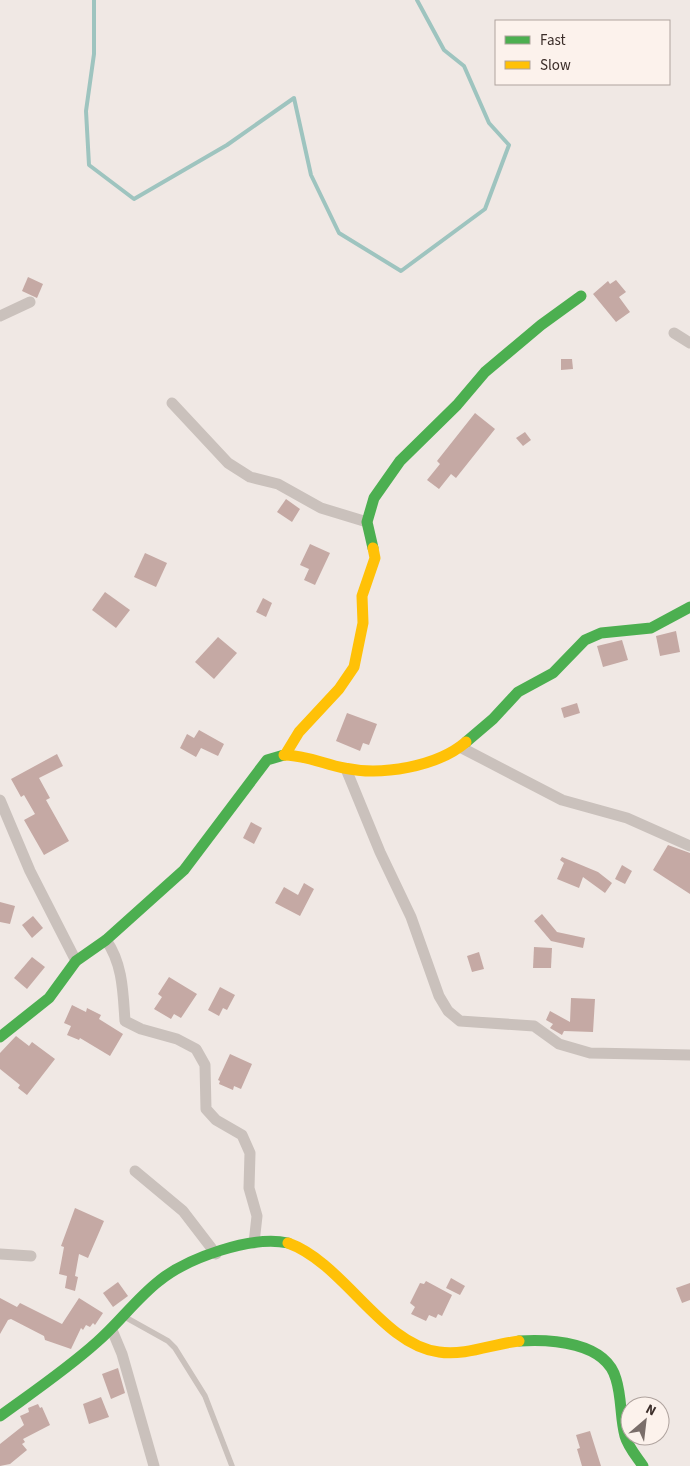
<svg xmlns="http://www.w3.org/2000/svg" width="690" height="1466" font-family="'Source Sans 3',sans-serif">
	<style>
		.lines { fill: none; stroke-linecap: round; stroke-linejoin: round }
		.stream { stroke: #9ec4bf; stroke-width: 4 }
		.building { fill: #c5a9a4 }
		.lane { stroke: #cac1bc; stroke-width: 5.5 }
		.street { stroke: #cac1bc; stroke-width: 11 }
		.fast { stroke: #4caf50; stroke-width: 11 }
		.slow { stroke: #ffc107; stroke-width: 11 }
	</style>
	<rect width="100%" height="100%" fill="#f0e8e4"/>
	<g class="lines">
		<path class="stream" d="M94,0V54L86,111L89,165L134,199L227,145L294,98L311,175L339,233L401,271L485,209L509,145L489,123L464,66L444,50L417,0"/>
	</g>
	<g class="building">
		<path d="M28,277L43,284L37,298L22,291Z"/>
		<path d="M616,280L626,292L619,297L630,312L616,322L593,294L608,281L610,284Z"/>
		<path d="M561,359H572L573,369L561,370Z"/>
		<path d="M475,413L495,429L456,478L451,474L439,489L427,480L440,464L437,461Z"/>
		<path d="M525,432L531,440L523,446L516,438Z"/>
		<path d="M286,499L300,509L292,522L277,512Z"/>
		<path d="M310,544L330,553L315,585L304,580L309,569L300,565Z"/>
		<path d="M145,553L167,563L156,587L134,577Z"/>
		<path d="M105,592L130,610L116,628L92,610Z"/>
		<path d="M263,598L272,603L266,617L256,612Z"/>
		<path d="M676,631L680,652L660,656L656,636Z"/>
		<path d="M218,637L237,653L214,679L195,662Z"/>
		<path d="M622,640L628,660L603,667L597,646Z"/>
		<path d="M577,703L580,713L564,718L561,708Z"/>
		<path d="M347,713L377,724L369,745L363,743L360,751L336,741Z"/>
		<path d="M199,730L224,744L218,756L201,748L196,757L180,748L187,734L194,738Z"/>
		<path d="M57,754L63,766L39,778L50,798L46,800L69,841L44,855L24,820L35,814L24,795L21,797L11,779Z"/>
		<path d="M251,822L262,828L254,844L243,838Z"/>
		<path d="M668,845L690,853V894L653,870Z"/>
		<path d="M562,857L598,872L612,883L605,893L583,877L579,888L557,879L564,863L560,860Z"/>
		<path d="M622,865L632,871L625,884L615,879Z"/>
		<path d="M304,883L314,889L300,916L275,903L284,887L298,895Z"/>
		<path d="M0,902L15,906L10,924L0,922Z"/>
		<path d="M542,914L557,932L585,938L583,948L551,941L534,921Z"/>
		<path d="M33,916L43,928L32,938L22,925Z"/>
		<path d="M534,947L552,948L551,968H533Z"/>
		<path d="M479,952L484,969L472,972L467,956Z"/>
		<path d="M32,957L45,967L27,989L14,978Z"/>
		<path d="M169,977L197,994L181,1018L174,1014L171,1019L154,1009L162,997L158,994Z"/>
		<path d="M220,987L235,995L227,1010L223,1008L219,1016L208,1010Z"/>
		<path d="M571,998L595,999L593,1032L564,1031L562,1035L550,1028L553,1024L546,1020L550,1011L570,1022Z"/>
		<path d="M72,1005L86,1012L87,1008L101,1015L99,1019L123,1034L110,1056L80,1038L79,1040L67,1035L71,1026L64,1023Z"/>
		<path d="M16,1036L29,1046L32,1042L55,1059L27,1095L18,1088L20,1085L0,1069V1053Z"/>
		<path d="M230,1054L252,1064L241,1089L234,1086L233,1090L219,1084L220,1081L218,1080Z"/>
		<path d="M75,1208L104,1221L88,1258L79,1254L75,1276L78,1277L75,1291L65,1288L67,1276L59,1274L64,1247L61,1246Z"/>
		<path d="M451,1278L465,1286L460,1295L446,1288Z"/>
		<path d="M426,1281L452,1295L442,1316L438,1314L436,1318L429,1315L426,1321L411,1314L415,1307L410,1303L420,1283L424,1284Z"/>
		<path d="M118,1282L128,1296L113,1307L103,1293Z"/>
		<path d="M690,1283V1300L682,1303L676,1288Z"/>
		<path d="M0,1298L17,1307L20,1303L62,1324L79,1298L103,1313L95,1325L93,1323L90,1327L86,1325L83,1330L81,1328L71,1349L45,1340L44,1336L11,1319L8,1320L0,1334Z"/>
		<path d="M118,1368L125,1393L111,1399L102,1374Z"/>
		<path d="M101,1397L109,1417L89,1424L83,1404Z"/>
		<path d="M38,1404L40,1408L42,1407L50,1425L23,1439L25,1442L22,1444L27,1450L10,1464L0,1466V1444L24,1425L20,1416L29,1412L28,1408Z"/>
		<path d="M590,1431L601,1466H582L577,1449L580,1448L576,1435Z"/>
	</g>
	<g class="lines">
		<path class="lane" d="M125,1317L168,1341L175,1348L205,1396L232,1466"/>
		<g class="street">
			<path d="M0,316L30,302"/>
			<path d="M674,333L690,343"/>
			<path d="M172,403L228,463L250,477L278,484L321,508L367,522"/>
			<path d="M460,747L562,800L627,818L690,846"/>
			<path d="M346,769L380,852L411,917L439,996L448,1011L460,1021L534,1026L559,1044L590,1053L690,1055"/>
			<path d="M0,800L30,871L76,961"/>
			<path d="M106,940C123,964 123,993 125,1021L141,1029L177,1039L196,1049L205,1065L206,1109L216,1120L242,1135L250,1153L249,1188L257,1216L254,1243"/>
			<path d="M135,1171L183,1211L216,1254"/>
			<path d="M0,1254L31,1256"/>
			<path d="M112,1330L122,1354L154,1466"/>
		</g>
		<g class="fast">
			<path d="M373,548L367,522L374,498L400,461L457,405L485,372L541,325L581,296"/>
			<path d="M466,742L493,719L518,692L553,673L585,640L601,633L651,628L690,607"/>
			<path d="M0,1037L49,998L76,961L106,940L184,870L267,760L284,755"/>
			<path d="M519,1341C551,1339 606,1342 616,1379C622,1398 620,1418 625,1436C628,1447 637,1457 643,1466"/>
			<path d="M0,1416C33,1392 67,1369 97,1342C119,1323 136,1299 159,1281C187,1258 252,1235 288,1243"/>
		</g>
		<g class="slow">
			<path d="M284,755C305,755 324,764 344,768C381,776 437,767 466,742"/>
			<path d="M285,755L299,732L339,689L354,667L363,623L362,596L375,558L373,548"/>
			<path d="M288,1243C344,1263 382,1345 439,1352C465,1356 493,1344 519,1341"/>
		</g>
	</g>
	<rect x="495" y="20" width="175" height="65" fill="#fcf2ec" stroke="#afa39e"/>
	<rect x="505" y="36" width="25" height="8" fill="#4caf50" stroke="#afa39e"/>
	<text x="540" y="45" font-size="15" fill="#3b2d29">Fast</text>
	<rect x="505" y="61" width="25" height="8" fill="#ffc107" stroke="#afa39e"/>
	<text x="540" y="70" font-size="15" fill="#3b2d29">Slow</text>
	<g transform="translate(645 1421) rotate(28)"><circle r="24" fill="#fcf2ec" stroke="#afa39e"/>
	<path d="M0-4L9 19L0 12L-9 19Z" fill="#7a6e6a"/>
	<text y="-8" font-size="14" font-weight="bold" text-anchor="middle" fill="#3b2d29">N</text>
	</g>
</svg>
